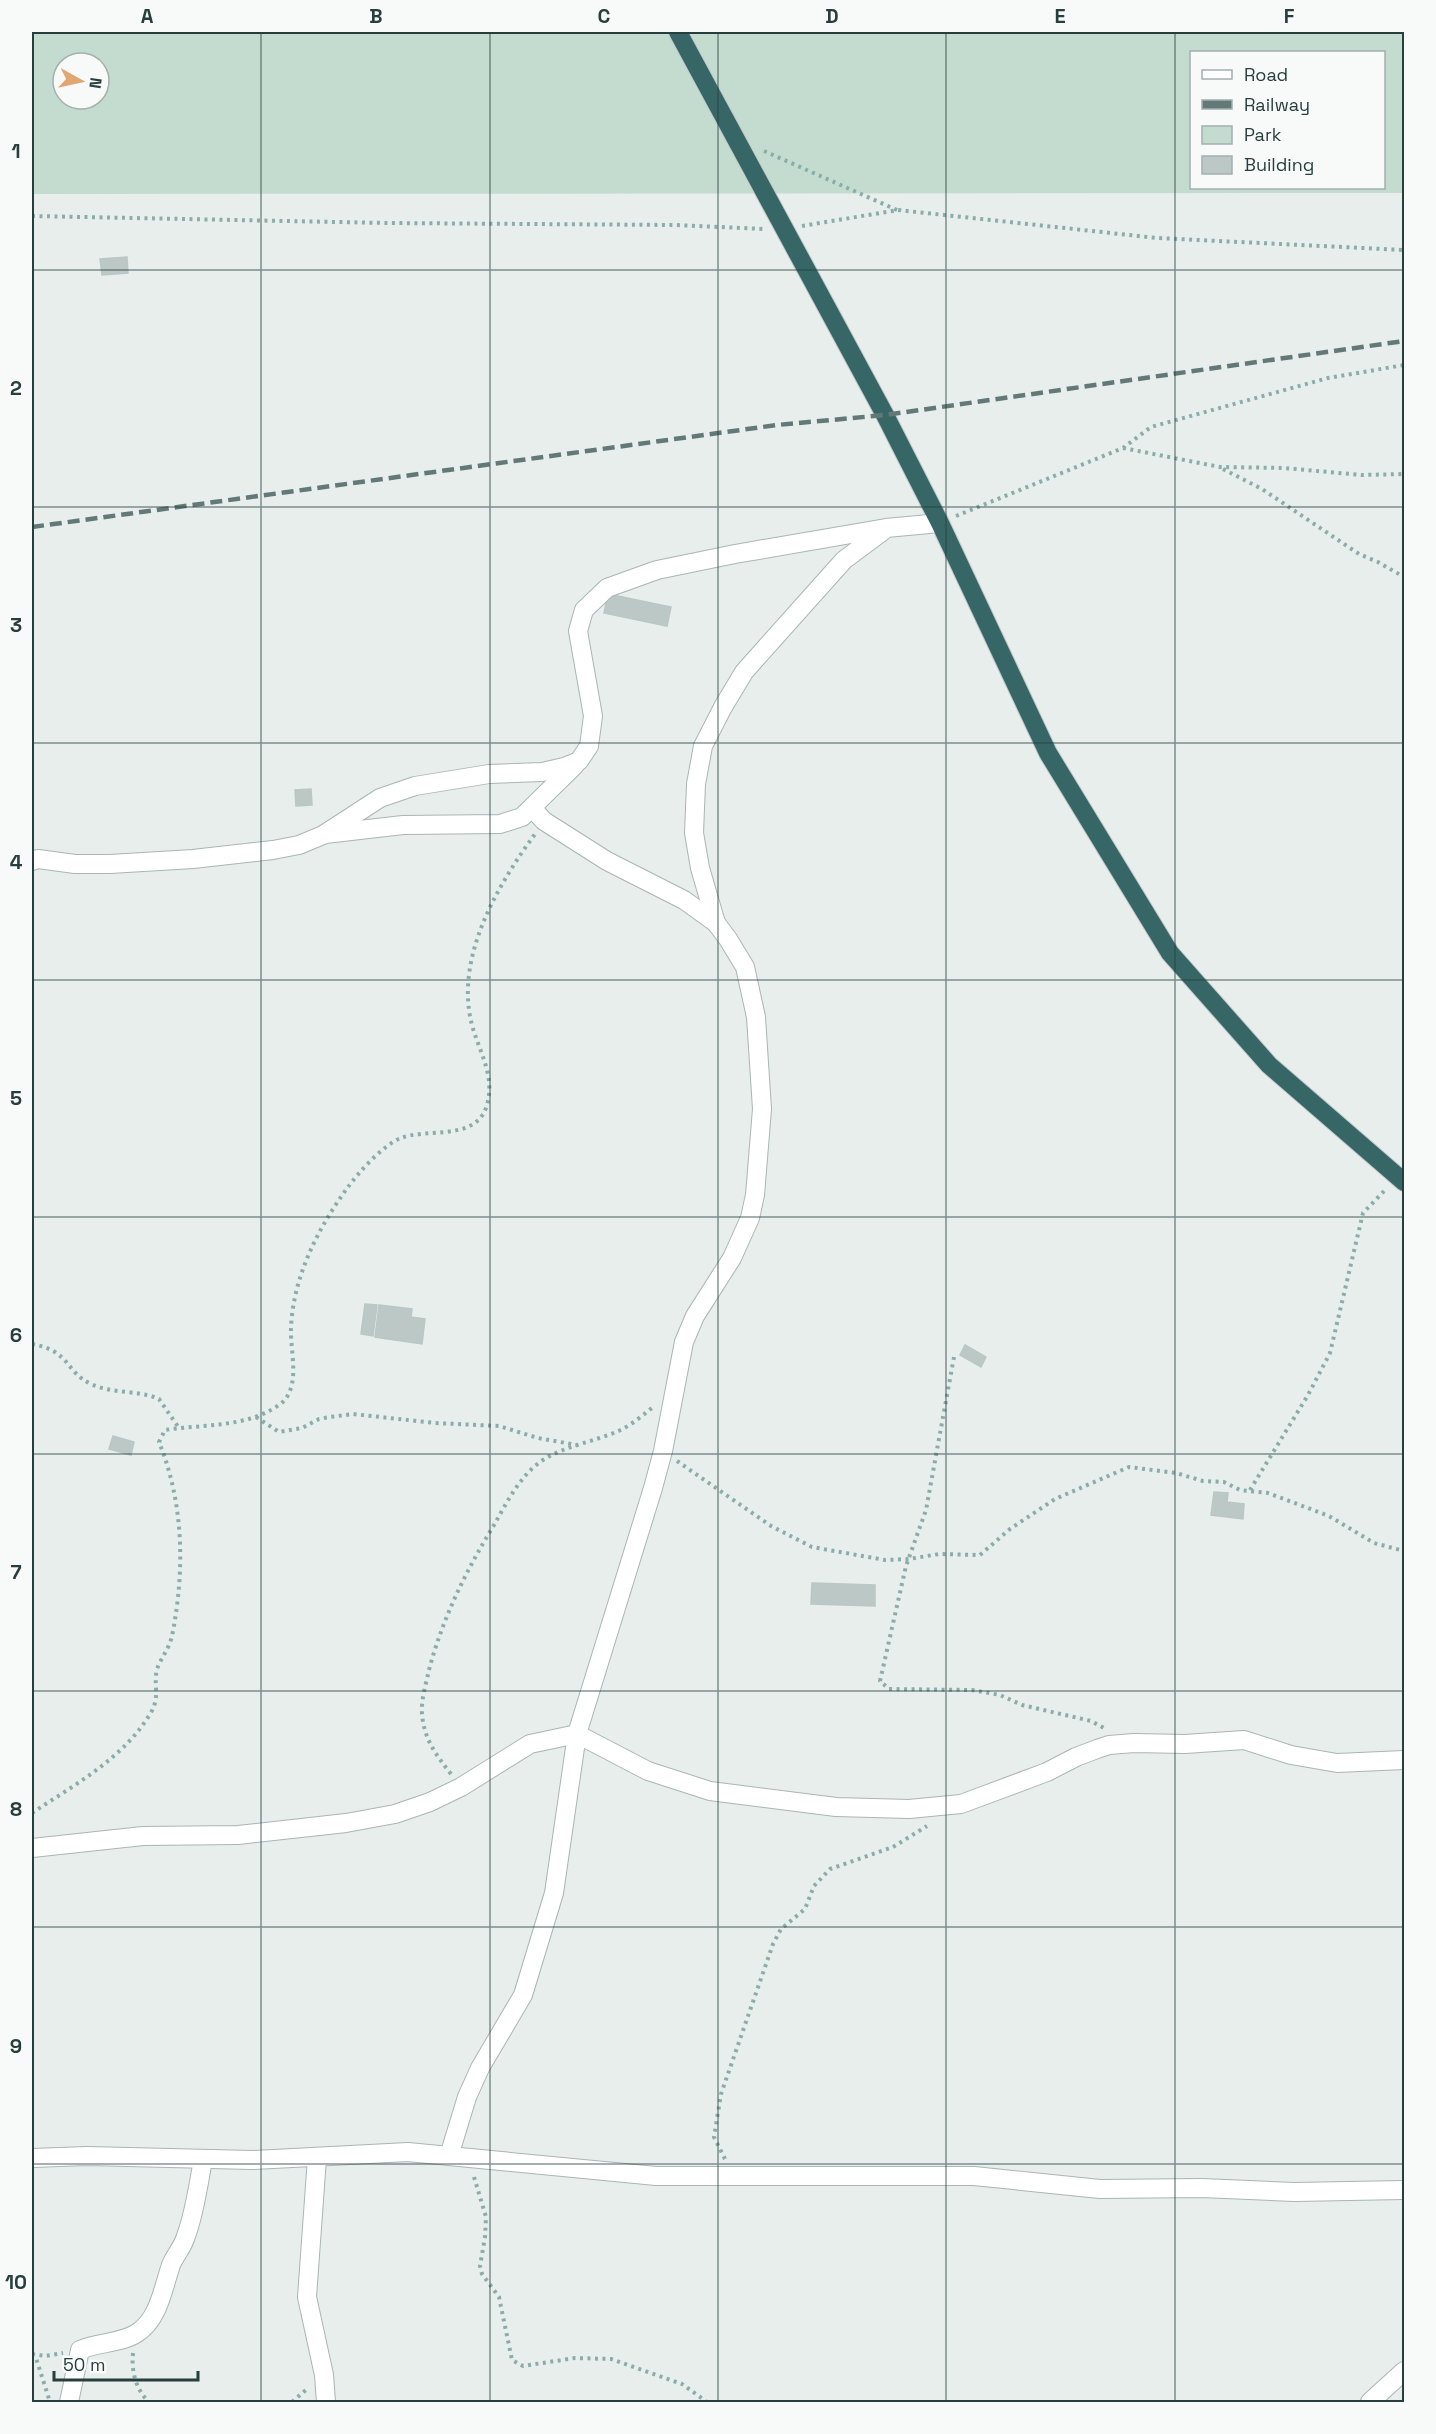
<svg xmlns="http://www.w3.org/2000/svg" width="1436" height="2434" font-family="'Space Grotesk',sans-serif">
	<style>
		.green { fill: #c3dccf; fill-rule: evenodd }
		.building { fill: #bcc8c6; stroke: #bac7c4; stroke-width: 1.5 }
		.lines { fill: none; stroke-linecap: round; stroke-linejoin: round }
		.minor-casing { stroke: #aab6b4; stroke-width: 20 }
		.highway-casing { stroke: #c3c9c9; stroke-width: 20 }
		.path { stroke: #8badaa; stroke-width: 4; stroke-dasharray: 3 4.5; stroke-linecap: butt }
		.minor { stroke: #fff; stroke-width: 18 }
		.highway { stroke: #376667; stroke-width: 18 }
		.rail { stroke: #627978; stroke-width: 4.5; stroke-dasharray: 12 6; stroke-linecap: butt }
		.grid { fill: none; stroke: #273e3d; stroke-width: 1.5; stroke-opacity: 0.55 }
		.neatline { fill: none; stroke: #273e3d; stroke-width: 2 }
		.grid-label { font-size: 20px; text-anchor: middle; font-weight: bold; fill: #273e3d }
	</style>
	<rect width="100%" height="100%" fill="#e7eeec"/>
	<path class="green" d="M32,32H1404V193L32,194ZM1192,52H1384V188H1192ZM63,63H99V99H63Z"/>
	<g class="building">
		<path d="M127,257L128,273L102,275L100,259Z"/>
		<path d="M608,594L671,607L667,626L604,613Z"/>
		<path d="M311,789L312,805L296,806L295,790Z"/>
		<path d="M365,1304L377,1305L373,1336L361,1334Z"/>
		<path d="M379,1305L412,1309L411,1317L425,1319L422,1344L375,1337Z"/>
		<path d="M965,1345L986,1357L981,1367L960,1355Z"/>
		<path d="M113,1436L134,1442L131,1455L109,1449Z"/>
		<path d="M1214,1492L1228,1493L1227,1502L1244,1504L1243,1519L1211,1515Z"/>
		<path d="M812,1583L875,1585V1606L811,1604Z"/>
	</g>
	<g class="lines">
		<g class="minor-casing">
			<g id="minor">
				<path d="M325,834L403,825L500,824L522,817L575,765"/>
				<path d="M32,861L38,859L75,864H110L193,859L273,850L299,845L323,835L380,798L415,786L489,774L542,772L564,767L579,761L589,746L593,716L578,631L584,610L607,588L657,570L735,554L886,528L940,523"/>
				<path d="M716,923L700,868L694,833L696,784L703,746L723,707L744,672L844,560L883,531"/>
				<path d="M32,1848L143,1836L238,1835L346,1823L395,1814L430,1802L461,1787L530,1744L577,1734L648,1771L710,1791L836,1807L909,1809L961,1804L1047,1772L1076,1757L1097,1749L1109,1745L1134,1743L1185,1744L1244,1740L1291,1755L1337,1763L1404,1760"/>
				<path d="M449,2156L467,2097L480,2068L523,1995L554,1893L577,1734L653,1488L663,1451L684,1342L695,1316L732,1258L750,1218L755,1195L762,1109L756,1017L745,967L728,939L716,923L684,900L607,861L544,821L532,808"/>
				<path d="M32,2158L87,2156L252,2160L408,2152L656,2176H974L1100,2189L1202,2188L1294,2192L1404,2190"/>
				<path d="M317,2158L307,2297L324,2375L326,2402"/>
				<path d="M69,2402L80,2350C97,2342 120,2344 137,2333C159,2319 163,2288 171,2265C175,2255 183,2247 186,2236C195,2212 198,2186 203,2160"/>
				<path d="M1370,2402L1404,2371"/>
			</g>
		</g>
		<g class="highway-casing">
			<path id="highway" d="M678,32L885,415L940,523L1048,753L1170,953L1269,1065L1404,1182"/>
		</g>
		<g class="path">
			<path d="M764,151L897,210"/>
			<path d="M32,216L387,223L675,225L765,229"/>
			<path d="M802,226L898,210L1157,238L1404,250"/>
			<path d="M1123,448L1220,467L1284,468L1362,475L1404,474"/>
			<path d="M1223,469L1262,489L1359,554L1378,562L1404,577"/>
			<path d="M956,516L1123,448L1151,427L1328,378L1404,365"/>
			<path d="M32,1344C71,1351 65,1372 91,1384C112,1394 139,1390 159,1399L179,1428"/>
			<path d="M954,1357L926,1510L906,1566L880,1681L889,1689L972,1690L1000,1695L1022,1705L1091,1721L1104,1728"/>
			<path d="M256,1417L279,1432L302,1428L319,1419L330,1417L353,1414L435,1423L499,1426L538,1438L577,1445"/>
			<path d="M677,1461L771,1526L812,1547L885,1560L909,1559L939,1554L980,1555L1010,1529L1055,1499L1129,1467L1176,1473L1203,1481L1224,1482L1240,1490L1268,1493L1329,1516L1374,1543L1404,1551"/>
			<path d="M1250,1490L1308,1395L1330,1353L1363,1213L1387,1188"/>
			<path d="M451,1774C436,1755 424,1739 422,1714C421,1699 426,1684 429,1670C443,1617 466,1571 494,1525C507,1502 521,1474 543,1460C565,1446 592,1442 616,1432C629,1427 642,1416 653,1407"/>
			<path d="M32,1813C74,1785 123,1759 150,1714C161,1697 153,1685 157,1669C161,1658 169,1649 172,1636C185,1571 184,1504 159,1442L165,1430C203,1424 246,1428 279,1405C302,1389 290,1352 291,1328C293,1277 318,1228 348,1187C359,1172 383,1145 401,1138C426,1128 474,1141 486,1108C497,1076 478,1051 471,1021C456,955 498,885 535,834"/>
			<path d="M725,2159L714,2137L721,2094L773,1944L781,1929L805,1909L814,1886L830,1869L893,1847L927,1826"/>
			<path d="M474,2177L486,2217L485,2237L480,2266L482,2274L499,2297L512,2360L523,2366L575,2358L611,2359L682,2384L707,2402"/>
			<path d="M133,2353C131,2371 136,2390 149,2402"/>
			<path d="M32,2354L36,2358L50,2402"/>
			<path d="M32,2354L45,2356L63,2353"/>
			<path d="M292,2402L307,2389"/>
		</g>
		<use href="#minor" class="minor"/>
		<use href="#highway" class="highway"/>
		<path class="rail" d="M32,527L777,425L885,415L1404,341"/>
	</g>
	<path class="grid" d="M261,32V2402M490,32V2402M718,32V2402M946,32V2402M1175,32V2402M32,270H1404M32,507H1404M32,743H1404M32,980H1404M32,1217H1404M32,1454H1404M32,1691H1404M32,1927H1404M32,2164H1404"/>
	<rect width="1436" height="2434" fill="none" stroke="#f7faf9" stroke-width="66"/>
	<rect x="1190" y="51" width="195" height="138" fill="#f7faf9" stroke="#a4afae" stroke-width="1.5"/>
	<rect x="1202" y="70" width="30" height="9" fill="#ffffff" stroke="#a4afae" stroke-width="1.5"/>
	<text x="1244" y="81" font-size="18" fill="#273e3d">Road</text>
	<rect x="1202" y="100" width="30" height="9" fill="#627978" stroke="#a4afae" stroke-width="1.5"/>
	<text x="1244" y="111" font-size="18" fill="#273e3d">Railway</text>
	<rect x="1202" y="126" width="30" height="18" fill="#c3dccf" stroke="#a4afae" stroke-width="1.5"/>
	<text x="1244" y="141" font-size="18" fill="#273e3d">Park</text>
	<rect x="1202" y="156" width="30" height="18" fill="#bcc8c6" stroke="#a4afae" stroke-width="1.5"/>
	<text x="1244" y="171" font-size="18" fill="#273e3d">Building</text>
	<g transform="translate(81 81) rotate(98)"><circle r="28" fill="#f7faf9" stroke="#a4afae" stroke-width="1.5"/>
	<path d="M0-4.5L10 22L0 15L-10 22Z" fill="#e1a671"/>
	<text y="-9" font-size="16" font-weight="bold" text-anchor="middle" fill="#273e3d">N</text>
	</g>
	<path d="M54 2371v9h144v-9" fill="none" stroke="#273e3d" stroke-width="3"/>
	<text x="63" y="2371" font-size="18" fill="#273e3d" stroke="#f7faf9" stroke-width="4.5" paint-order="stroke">50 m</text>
	<rect x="33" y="33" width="1370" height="2368" class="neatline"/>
	<g class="grid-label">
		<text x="147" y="23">A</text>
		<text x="376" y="23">B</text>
		<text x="604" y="23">C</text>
		<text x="832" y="23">D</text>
		<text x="1060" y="23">E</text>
		<text x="1289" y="23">F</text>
		<text x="16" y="158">1</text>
		<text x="16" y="395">2</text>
		<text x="16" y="632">3</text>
		<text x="16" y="869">4</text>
		<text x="16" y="1105">5</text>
		<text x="16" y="1342">6</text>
		<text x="16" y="1579">7</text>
		<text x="16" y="1816">8</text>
		<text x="16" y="2053">9</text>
		<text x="16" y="2289">10</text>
	</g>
</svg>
